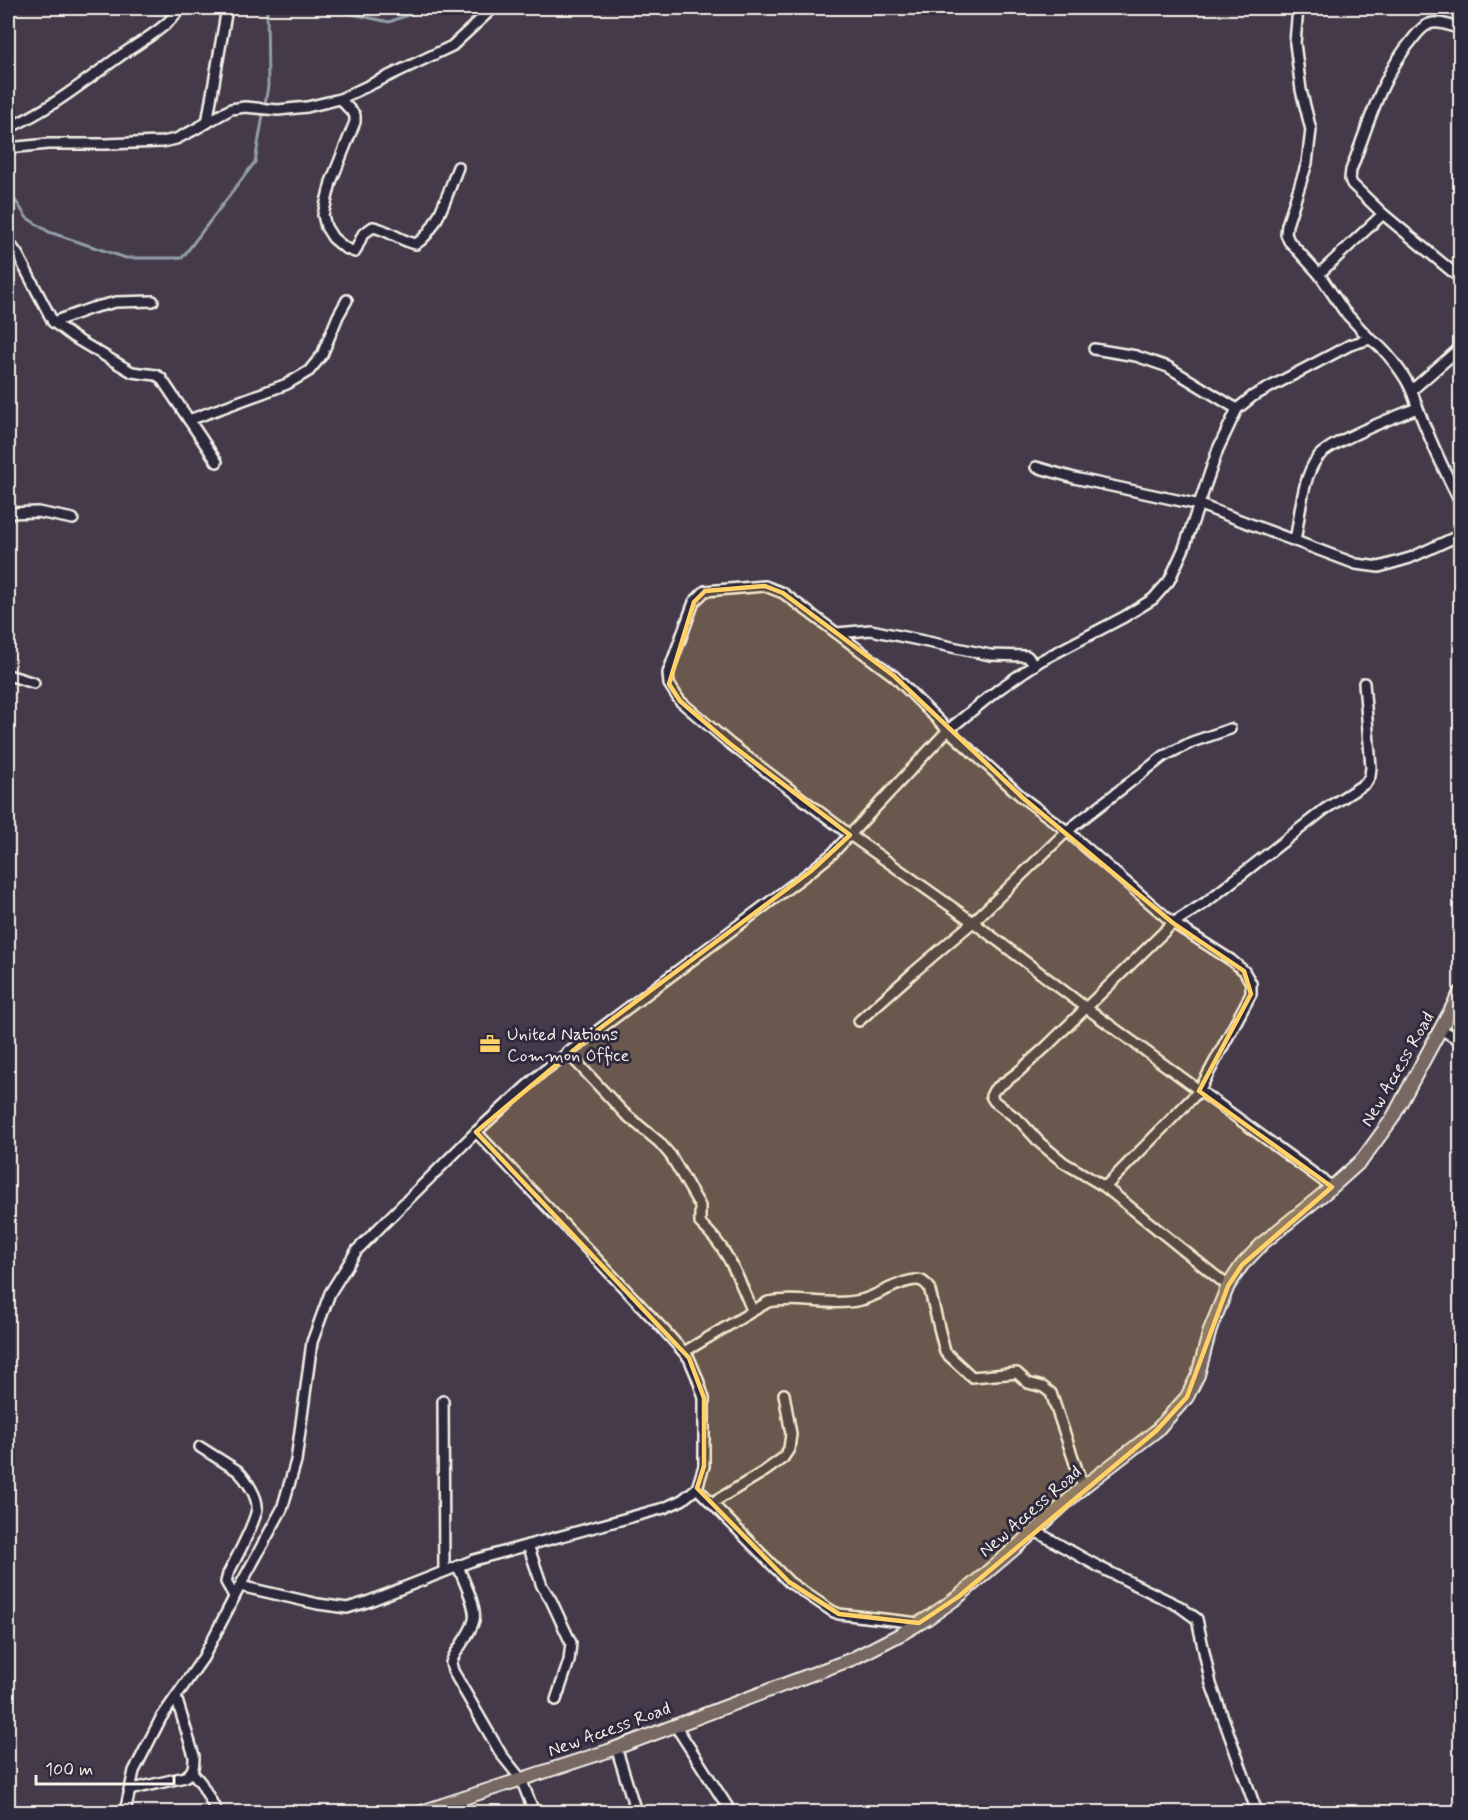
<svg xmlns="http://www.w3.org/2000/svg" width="1468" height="1820" font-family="Mynerve,sans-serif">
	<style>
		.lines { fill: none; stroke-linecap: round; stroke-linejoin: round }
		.stream { stroke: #929ea7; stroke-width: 3 }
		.minor-casing { stroke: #f4f1e8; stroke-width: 14 }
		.major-casing { stroke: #f4f1e8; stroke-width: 16 }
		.minor { stroke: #2f2a3d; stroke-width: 9 }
		.major { stroke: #776864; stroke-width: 12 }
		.marked { fill: #ffd166; fill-opacity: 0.2; stroke: #ffd166; stroke-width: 4.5; stroke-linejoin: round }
		.labels { text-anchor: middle; stroke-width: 6; stroke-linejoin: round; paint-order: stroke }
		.poi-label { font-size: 18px; fill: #f4f1e8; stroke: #2f2a3d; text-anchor: start }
		.street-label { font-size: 18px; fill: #f4f1e8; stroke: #2f2a3d }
	</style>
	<rect width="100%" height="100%" fill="#453a4a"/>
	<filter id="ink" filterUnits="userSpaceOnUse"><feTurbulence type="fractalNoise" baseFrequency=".0167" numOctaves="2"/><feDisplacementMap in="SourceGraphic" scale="12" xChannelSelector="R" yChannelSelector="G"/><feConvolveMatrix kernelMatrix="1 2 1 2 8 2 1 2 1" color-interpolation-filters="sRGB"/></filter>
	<g filter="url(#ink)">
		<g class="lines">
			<g class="stream">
				<path d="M336,8L338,11L389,22L413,13L419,8"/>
				<path d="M8,194H11L27,218L49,232L126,258H182L255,162L268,86L267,8"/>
			</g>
			<g class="minor-casing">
				<g id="minor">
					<path d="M1298,8L1295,43L1301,90L1311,130L1307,163L1287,225L1286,234L1289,241L1319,274L1344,311L1370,339"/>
					<path d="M1460,29C1451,26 1438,20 1429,24C1421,27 1417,34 1412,40C1381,76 1368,126 1351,170L1350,179L1352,184L1383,214L1460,278"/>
					<path d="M340,99L355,115V122L331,182L323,215L326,227L333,238L345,248L355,252L363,234L373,227C389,230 400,241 416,244C437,232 449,189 458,167"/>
					<path d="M207,123L227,8"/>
					<path d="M8,128C51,109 82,83 120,56C138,43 169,27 180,8"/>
					<path d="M8,148L48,144H105L162,142L176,139L192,131L231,109L245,107L278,110L307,107L340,99L452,46L493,8"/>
					<path d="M8,241L18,255L53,322L73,337L132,372L156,375L161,378L217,462"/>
					<path d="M1319,274L1383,214"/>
					<path d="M53,322L92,308L116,302L153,301"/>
					<path d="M1094,349L1136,356L1168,367L1237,409"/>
					<path d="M1412,390L1460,348"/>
					<path d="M189,420L287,384L309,371L322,355L338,316L347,300"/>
					<path d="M1036,467L1074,478L1200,505L1356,564L1379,567L1410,558L1460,535"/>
					<path d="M8,513L38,512L73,519"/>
					<path d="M1295,541C1300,516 1302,477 1318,457C1331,441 1395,417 1417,408"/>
					<path d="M837,633L871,630L990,655L1027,656L1035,665"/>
					<path d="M8,675L34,683"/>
					<path d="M859,1021L914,972L973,922L1067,831L1164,756L1192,742L1230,729"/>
					<path d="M1440,1029L1460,1040"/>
					<path d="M567,1052L624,1113L659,1142L671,1156L700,1206V1223C729,1250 737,1275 752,1310"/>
					<path d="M1105,1187L1199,1091L1251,994V983L1244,971L1231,960L1173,923L1067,831L1023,798L948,730L894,676L783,593L765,586L705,591L694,602L668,673L669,684L680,701L729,743L850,835L973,922L1085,1007L1332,1187"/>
					<path d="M1228,1286L1105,1187L1063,1162L1040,1143L1021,1122L994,1101L991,1096L994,1090L1017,1073L1047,1046L1173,923L1205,903L1325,809L1366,783L1370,776L1371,767L1364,683"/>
					<path d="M684,1352L768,1302C798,1296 830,1307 861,1300C876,1297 908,1275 922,1281C924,1282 927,1285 929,1287L945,1352L972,1377L1017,1373L1028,1383L1043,1387L1051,1393L1083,1487"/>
					<path d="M443,1401L444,1571"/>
					<path d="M200,1447L238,1471C246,1479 258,1497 257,1508C256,1522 235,1560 228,1574L226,1582L234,1596"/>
					<path d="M697,1488L789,1582L832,1611L839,1614L919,1623"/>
					<path d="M712,1503L765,1471L783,1458L789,1449L791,1434L784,1394"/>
					<path d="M1035,1531L1101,1568L1179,1606L1197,1619L1211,1684L1257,1812"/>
					<path d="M528,1545L542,1586L551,1600L571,1643L569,1661L556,1700"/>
					<path d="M458,1566C463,1580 477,1606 474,1620C471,1633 459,1646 453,1658L451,1663L453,1671L501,1754L521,1779L534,1812"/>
					<path d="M240,1586L318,1604L347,1608L367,1602L474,1560L664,1508L682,1500L697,1488L704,1466V1398L697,1377L689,1358L662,1328L476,1132"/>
					<path d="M675,1725L731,1812"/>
					<path d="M616,1747L636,1812"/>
					<path d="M192,1772L201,1783L217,1812"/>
					<path d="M129,1790L185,1777C194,1771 194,1766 194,1756L176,1697"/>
					<path d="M125,1812L134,1771L161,1718L203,1658L240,1586L282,1509L296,1461L312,1342L330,1293L357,1250L476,1132L541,1073L811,871L832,854L948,730L999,689L1040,661L1124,617L1153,599L1169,581L1184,548L1218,449L1237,409L1253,396L1350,345L1370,339C1384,347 1406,376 1412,392C1417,405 1421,418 1427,431C1437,455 1448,478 1460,502"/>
				</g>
			</g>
			<g class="major-casing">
				<path id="major" d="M421,1812L608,1751L852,1659L901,1634L928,1618L958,1597L1035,1531L1083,1487L1156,1431L1187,1397L1198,1375L1210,1330L1228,1286L1242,1265L1264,1242L1332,1187L1362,1160L1392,1119L1460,993"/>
			</g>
			<use href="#minor" class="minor"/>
			<use href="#major" class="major"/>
		</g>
	</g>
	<path class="marked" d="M765,586L783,593L894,676L1023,798L1173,923L1244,971L1251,994L1199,1091L1332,1187L1242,1265L1228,1286L1187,1397L1156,1431L958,1597L919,1623L839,1614L789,1582L697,1488L704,1466V1398L689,1358L476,1132L599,1029L811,871L850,835L729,743L680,701L669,684L694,602L705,591Z"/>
	<defs>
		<g id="office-bare" transform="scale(1.62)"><path d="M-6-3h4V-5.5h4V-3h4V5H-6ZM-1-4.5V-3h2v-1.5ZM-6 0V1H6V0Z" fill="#ffd166" stroke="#2f2a3d" stroke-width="2.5" paint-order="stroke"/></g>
	</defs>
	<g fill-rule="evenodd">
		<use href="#office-bare" x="490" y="1044"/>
	</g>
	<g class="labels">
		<g class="poi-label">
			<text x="507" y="1040">United Nations<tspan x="507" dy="21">Common Office</tspan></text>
		</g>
		<g class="street-label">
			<text transform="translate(1397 1069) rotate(-60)" y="6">New Access Road</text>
			<text transform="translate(1030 1511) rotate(-41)" y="6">New Access Road</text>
			<text transform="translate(609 1729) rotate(-20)" y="6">New Access Road</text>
		</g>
	</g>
	<rect width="1468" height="1820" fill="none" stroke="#2f2a3d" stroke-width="30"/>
	<rect x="15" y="15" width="1438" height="1790" fill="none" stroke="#f4f1e8" stroke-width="2" filter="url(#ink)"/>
	<path d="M36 1775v9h138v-9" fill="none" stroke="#f4f1e8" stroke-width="3"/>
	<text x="45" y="1775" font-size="18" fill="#f4f1e8" stroke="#2f2a3d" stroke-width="4.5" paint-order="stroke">100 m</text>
</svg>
